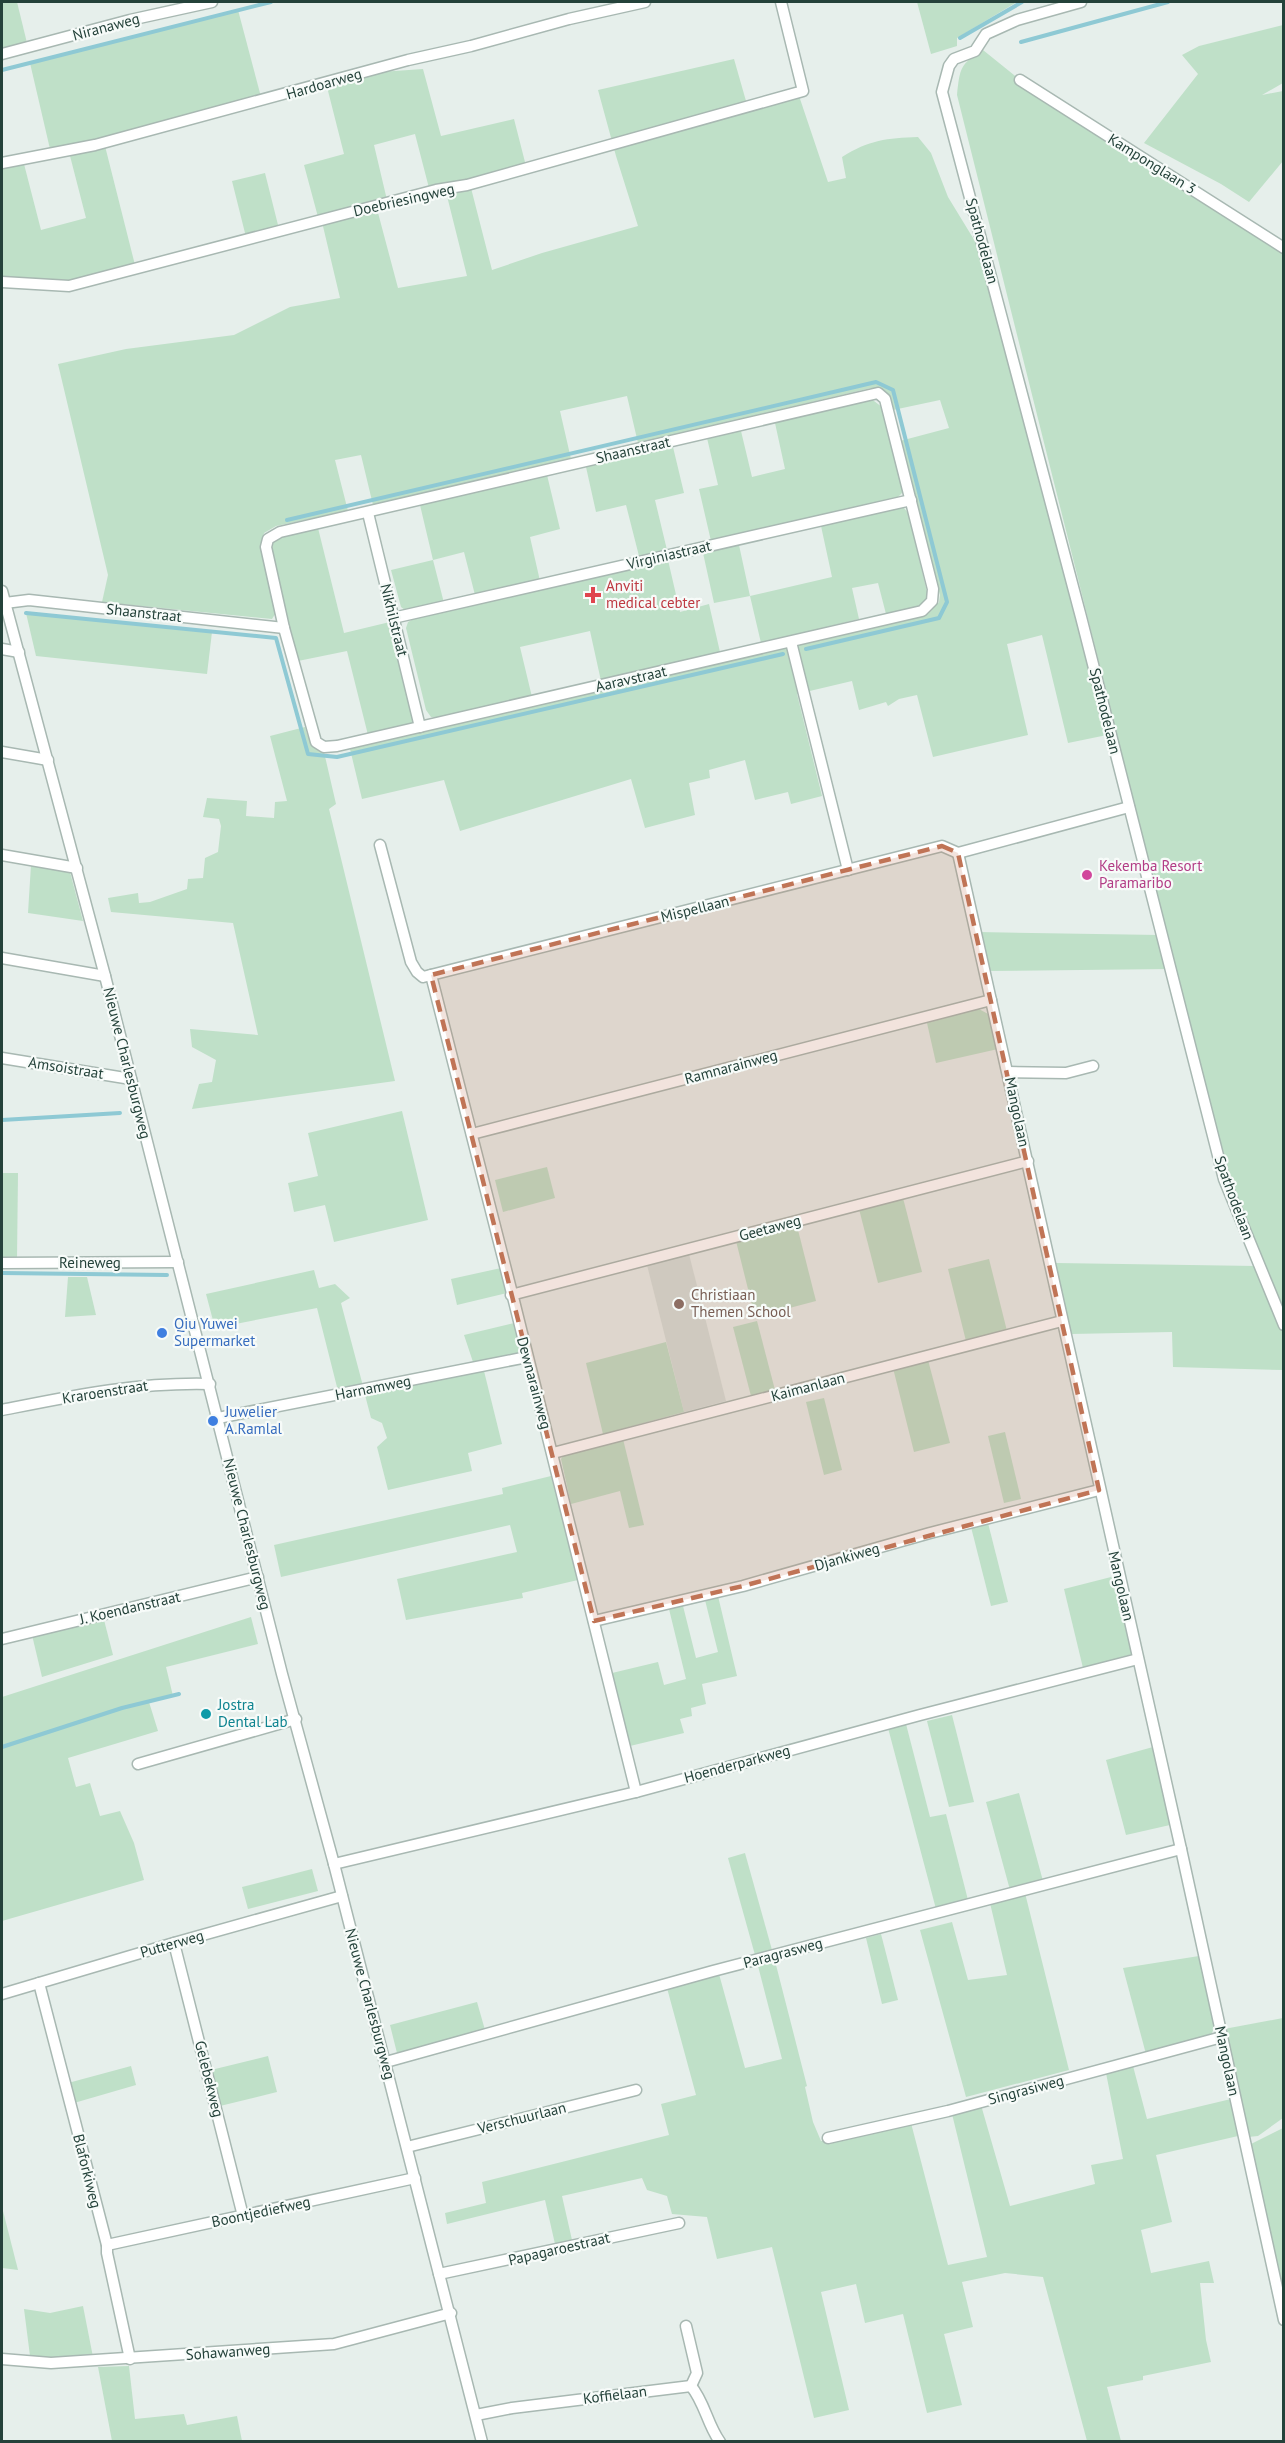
<svg xmlns="http://www.w3.org/2000/svg" width="1285" height="2443" font-family="'PT Sans',sans-serif">
	<style>
		.built { fill: #d4dfda }
		.green { fill: #bfe0c8 }
		.lines { fill: none; stroke-linecap: round; stroke-linejoin: round }
		.stream { stroke: #8ec9d4; stroke-width: 4 }
		.street-casing { stroke: #a8b8b2; stroke-width: 13 }
		.street { stroke: #fff; stroke-width: 10 }
		.marked { fill: #c07456; fill-opacity: 0.2; stroke: #c07456; stroke-width: 4.5; stroke-dasharray: 12 8; stroke-linejoin: round }
		.health-dot { fill: #e0444e; stroke: #f7fbf9; stroke-width: 2 }
		.hotel-dot { fill: #d1479c; stroke: #f7fbf9; stroke-width: 2 }
		.education-dot { fill: #8d6e63; stroke: #f7fbf9; stroke-width: 2 }
		.shop-dot { fill: #3f7fe0; stroke: #f7fbf9; stroke-width: 2 }
		.culture-dot { fill: #0f9aa8; stroke: #f7fbf9; stroke-width: 2 }
		.labels { text-anchor: middle; stroke-width: 4.5; stroke-linejoin: round; paint-order: stroke }
		.street-label { font-size: 15px; fill: #24423a; stroke: #f7fbf9 }
		.health-label { font-size: 15px; fill: #be3a42; stroke: #f7fbf9; text-anchor: start }
		.hotel-label { font-size: 15px; fill: #b23c85; stroke: #f7fbf9; text-anchor: start }
		.education-label { font-size: 15px; fill: #785e54; stroke: #f7fbf9; text-anchor: start }
		.shop-label { font-size: 15px; fill: #366cbe; stroke: #f7fbf9; text-anchor: start }
		.culture-label { font-size: 15px; fill: #0d838f; stroke: #f7fbf9; text-anchor: start }
	</style>
	<rect width="100%" height="100%" fill="#e6efeb"/>
	<path class="built" d="M689,1254L726,1401L684,1412L647,1265Z"/>
	<g class="green">
		<path d="M2,2H17L27,43L2,49Z"/>
		<path d="M917,2H1017L957,38V46L931,54Z"/>
		<path d="M238,10L261,97L92,142L50,149L30,63Z"/>
		<path d="M1283,25V83L1262,95L1283,91V161L1249,202L1221,184L1144,143L1198,74L1182,55L1199,46Z"/>
		<path d="M983,50L1039,95L1283,250V1316L1228,1178L957,95C960,68 960,64 983,50Z"/>
		<path d="M734,59L746,101L796,87L828,182L846,178L842,157C869,140 887,138 918,137L931,153L948,197L984,256L1107,735L1068,743L1042,635L1007,644L1028,735L933,757L917,695L899,699L888,706L886,702L859,710L852,681L797,694L822,796L791,804L788,792L755,800L745,760L709,770L710,778L689,783L695,815L645,828L631,779L460,831L444,780L362,799L350,749L928,614L939,602L940,595L900,441L949,428L940,400L893,410L878,389L871,388L638,443L627,396L560,411L571,459L373,505L361,455L335,460L348,511L276,526L264,533L261,549L277,611L272,619L102,602L108,575L58,364L126,349L234,335L290,307L340,298L322,222L377,209L398,288L467,276L446,192L471,188L492,270L542,253L638,226L616,156L598,90Z"/>
		<path d="M423,69L441,136L514,119L526,166L429,188L415,134L374,145L387,200L318,217L304,165L344,154L327,87L380,72Z"/>
		<path d="M105,146L135,265L65,283L2,279V168L24,164L41,230L86,218L69,152Z"/>
		<path d="M265,173L279,229L246,237L232,181Z"/>
		<path d="M870,398L882,407L902,485V493L896,499L711,541L699,489L718,485L707,438L741,431L752,477L785,469L775,423Z"/>
		<path d="M673,447L684,493L655,500L667,550L639,556L626,505L596,512L586,467Z"/>
		<path d="M547,475L560,529L530,537L540,581L475,595L464,552L433,560L444,603L405,610L401,607L391,570L433,560L420,505Z"/>
		<path d="M898,507L904,508L908,513L928,596C923,610 899,611 886,614L878,583L852,588L859,619L761,643L750,596L714,603L703,553L739,545L750,596L832,577L821,526Z"/>
		<path d="M318,528L344,633L394,621L415,721L411,725L368,735L347,651L298,661L272,549L273,541L280,536Z"/>
		<path d="M668,560L680,612L709,604L720,652L601,681L590,631L520,647L532,697L438,718L431,717L426,710L406,628L408,622L415,618Z"/>
		<path d="M26,613L212,632L207,674L36,656Z"/>
		<path d="M305,727C308,740 313,745 324,752L336,804L329,809L395,1081L192,1109L199,1084L212,1082L216,1060L192,1047L190,1029L258,1035L233,923L111,912L108,898L138,893L139,903L150,902L187,889L188,879L203,878L205,858L218,852L221,826L219,819L203,817L207,798L247,801L246,816L274,818L275,802L287,801L270,736Z"/>
		<path d="M31,865L70,872L83,921L28,913Z"/>
		<path d="M978,932L1160,935L1169,969L987,971Z"/>
		<path d="M977,1008L990,1015L998,1049L936,1063L927,1023Z"/>
		<path d="M402,1111L428,1220L334,1242L325,1205L294,1212L288,1183L318,1176L308,1133Z"/>
		<path d="M547,1167L555,1198L503,1212L495,1180Z"/>
		<path d="M2,1173H18L17,1258H2Z"/>
		<path d="M903,1198L922,1272L878,1283L859,1209Z"/>
		<path d="M797,1226L816,1301L755,1317L736,1241Z"/>
		<path d="M989,1259L1007,1331L966,1341L948,1269Z"/>
		<path d="M1056,1263L1256,1266L1283,1334V1370L1173,1367L1172,1332L1071,1334Z"/>
		<path d="M501,1268L507,1293L457,1305L451,1279Z"/>
		<path d="M314,1270L319,1288L335,1284L350,1298L341,1303L363,1386L338,1391L317,1308L215,1328L206,1294Z"/>
		<path d="M68,1277H87L96,1315L65,1317Z"/>
		<path d="M757,1321L775,1390L751,1396L733,1327Z"/>
		<path d="M514,1323L520,1350L516,1354L473,1362L464,1335Z"/>
		<path d="M666,1342L684,1412L603,1434L586,1363Z"/>
		<path d="M928,1360L950,1443L914,1452L893,1368Z"/>
		<path d="M484,1371L502,1444L468,1453L472,1471L388,1490L377,1447L387,1438L382,1423L371,1418L365,1395Z"/>
		<path d="M824,1398L842,1470L824,1475L806,1402Z"/>
		<path d="M1005,1432L1021,1499L1004,1503L988,1436Z"/>
		<path d="M623,1439L644,1525L629,1528L620,1491L571,1504L561,1459L564,1455Z"/>
		<path d="M551,1476L578,1580L522,1593L523,1598L406,1620L397,1579L517,1552L510,1525L281,1577L274,1545L503,1494L502,1488Z"/>
		<path d="M988,1523L1008,1602L991,1606L971,1527Z"/>
		<path d="M1115,1576L1132,1654L1083,1668L1064,1589Z"/>
		<path d="M718,1596L737,1676L702,1684L706,1704L691,1708L692,1716L680,1719L684,1733L630,1746L612,1673L658,1662L664,1685L686,1679L669,1609L683,1606L696,1658L718,1652L705,1600Z"/>
		<path d="M103,1616L113,1655L42,1677L32,1635Z"/>
		<path d="M251,1617L258,1644L166,1667L173,1696L149,1702L158,1731L68,1758L76,1787L90,1783L100,1816L120,1811L134,1843L144,1880L2,1921V1697Z"/>
		<path d="M952,1715L974,1802L949,1807L927,1721Z"/>
		<path d="M906,1724L930,1817L946,1814L968,1900L936,1909L888,1728Z"/>
		<path d="M1153,1747L1170,1825L1126,1835L1106,1760Z"/>
		<path d="M1019,1793L1043,1881L1010,1890L986,1802Z"/>
		<path d="M745,1853L772,1950L755,1955L728,1858Z"/>
		<path d="M312,1869L318,1891L248,1909L242,1887Z"/>
		<path d="M1025,1893L1069,2070L966,2097L920,1930L952,1922L968,1980L1007,1975L990,1903Z"/>
		<path d="M881,1934L898,2000L882,2004L866,1938Z"/>
		<path d="M1199,1956L1215,2025L1212,2033L1206,2037L1146,2054L1123,1968Z"/>
		<path d="M775,1961L807,2086L805,2087L813,2122L821,2141L911,2123L948,2265L987,2257L952,2114L981,2105L1010,2206L1095,2184L1091,2165L1123,2159L1106,2073L1133,2066L1147,2119L1231,2099L1238,2136L1156,2155L1172,2222L1141,2230L1151,2273L1209,2261L1214,2283H1200L1206,2340L1211,2362L1143,2376V2380L1107,2387L1121,2441H1087L1043,2277L1005,2273L962,2282L973,2327L944,2334L962,2405L927,2413L903,2314L865,2323L856,2284L821,2292L849,2410L814,2418L772,2247L717,2259L707,2217L672,2214L667,2196L647,2190L642,2178L562,2196L572,2240L555,2244L545,2200L447,2224L445,2213L486,2203L482,2182L669,2135L661,2104L696,2095L667,1988L719,1974L745,2068L782,2059L758,1966Z"/>
		<path d="M477,2002L485,2030L397,2053L390,2025Z"/>
		<path d="M1283,2018V2118L1258,2136L1248,2137L1224,2029Z"/>
		<path d="M268,2056L277,2092L220,2106L211,2070Z"/>
		<path d="M131,2066L136,2085L74,2103L68,2083Z"/>
		<path d="M1283,2128V2301L1249,2145Z"/>
		<path d="M2,2207L18,2270L2,2268Z"/>
		<path d="M83,2306L93,2357L57,2358L30,2356L24,2309L50,2313Z"/>
		<path d="M129,2366L135,2419L184,2414L187,2425L237,2416L242,2441H112L98,2367Z"/>
	</g>
	<g class="lines">
		<g class="stream">
			<path d="M960,38L1022,2"/>
			<path d="M1021,42L1168,2"/>
			<path d="M2,70L271,2"/>
			<path d="M287,520L876,382L893,390L947,602L939,618L806,649"/>
			<path d="M26,613L276,638L308,754L337,757L783,654"/>
			<path d="M2,1120L120,1113"/>
			<path d="M2,1273L167,1275"/>
			<path d="M2,1747L122,1708L179,1694"/>
		</g>
		<g class="street-casing">
			<g id="street">
				<path d="M1081,2L1017,20L986,34L975,51L954,59L949,66L942,92L1081,617L1224,1179L1284,1325"/>
				<path d="M2,54L130,20L212,2"/>
				<path d="M1020,80L1284,248"/>
				<path d="M2,163L95,145L408,60L471,46L569,19L645,2"/>
				<path d="M2,282L69,286L436,190L467,185L803,91L781,2"/>
				<path d="M878,393L885,399L933,589L932,601L922,611L337,746L324,747L316,742L284,628L266,547L268,539L280,532Z"/>
				<path d="M368,513L420,727"/>
				<path d="M2,591L105,976L282,1674L334,1864L482,2442"/>
				<path d="M5,603L29,600L284,628"/>
				<path d="M393,618L911,500"/>
				<path d="M791,642L848,870"/>
				<path d="M2,649L19,652"/>
				<path d="M2,752L48,760"/>
				<path d="M380,845L411,962L417,972L423,977L942,846L958,853"/>
				<path d="M958,853L1181,1849L1284,2320"/>
				<path d="M958,853L1129,807"/>
				<path d="M2,855L77,868"/>
				<path d="M2,958L105,976"/>
				<path d="M431,975C501,1247 569,1519 636,1792"/>
				<path d="M2,1058L131,1079"/>
				<path d="M1008,1072L1066,1073L1093,1066"/>
				<path d="M472,1134L991,1000"/>
				<path d="M2,1263L178,1262"/>
				<path d="M511,1295L1028,1161"/>
				<path d="M2,1410C72,1396 137,1382 210,1384"/>
				<path d="M218,1418L527,1357"/>
				<path d="M553,1453L1062,1321"/>
				<path d="M594,1621L743,1586L930,1533L1099,1490"/>
				<path d="M2,1639L258,1577"/>
				<path d="M138,1764L296,1719"/>
				<path d="M334,1864L636,1792L920,1715L1138,1659"/>
				<path d="M174,1943L243,2216"/>
				<path d="M39,1983L107,2245V2253L130,2359"/>
				<path d="M2,1994L174,1943L342,1896"/>
				<path d="M386,2062L713,1971L1181,1849"/>
				<path d="M828,2138L948,2111L1222,2037"/>
				<path d="M407,2147L636,2090"/>
				<path d="M107,2245L415,2178"/>
				<path d="M439,2274L679,2223"/>
				<path d="M686,2326L697,2373L691,2386"/>
				<path d="M2,2359L51,2363L334,2344L451,2313"/>
				<path d="M476,2415L512,2408L691,2386C705,2403 707,2424 720,2442"/>
			</g>
		</g>
		<use href="#street" class="street"/>
	</g>
	<path class="marked" d="M942,846L958,853L1099,1490L743,1586L594,1621L431,975Z"/>
	<path class="health-dot" d="M590 586h6v6h6v6h-6v6h-6v-6h-6v-6h6z"/>
	<circle class="hotel-dot" cx="1087" cy="875" r="6"/>
	<circle class="education-dot" cx="679" cy="1304" r="6"/>
	<g class="shop-dot">
		<circle cx="162" cy="1333" r="6"/>
		<circle cx="213" cy="1421" r="6"/>
	</g>
	<circle class="culture-dot" cx="206" cy="1714" r="6"/>
	<g class="labels">
		<g class="street-label">
			<text transform="translate(106 27) rotate(-15)" y="5">Niranaweg</text>
			<text transform="translate(324 84) rotate(-16)" y="5">Hardoarweg</text>
			<text transform="translate(1152 164) rotate(32)" y="5">Kamponglaan 3</text>
			<text transform="translate(404 200) rotate(-13)" y="5">Doebriesingweg</text>
			<text transform="translate(982 241) rotate(75)" y="5">Spathodelaan</text>
			<text transform="translate(633 450) rotate(-13)" y="5">Shaanstraat</text>
			<text transform="translate(669 555) rotate(-13)" y="5">Virginiastraat</text>
			<text transform="translate(144 613) rotate(6)" y="5">Shaanstraat</text>
			<text transform="translate(394 620) rotate(76)" y="5">Nikhilstraat</text>
			<text transform="translate(631 679) rotate(-13)" y="5">Aaravstraat</text>
			<text transform="translate(1105 711) rotate(76)" y="5">Spathodelaan</text>
			<text transform="translate(695 909) rotate(-14)" y="5">Mispellaan</text>
			<text transform="translate(127 1063) rotate(76)" y="5">Nieuwe Charlesburgweg</text>
			<text transform="translate(731 1067) rotate(-15)" y="5">Ramnarainweg</text>
			<text transform="translate(66 1068) rotate(9)" y="5">Amsoistraat</text>
			<text transform="translate(1017 1112) rotate(78)" y="5">Mangolaan</text>
			<text transform="translate(1234 1198) rotate(70)" y="5">Spathodelaan</text>
			<text transform="translate(770 1228) rotate(-15)" y="5">Geetaweg</text>
			<text x="90" y="1268">Reineweg</text>
			<text transform="translate(534 1383) rotate(75)" y="5">Dewnarainweg</text>
			<text transform="translate(808 1387) rotate(-15)" y="5">Kaimanlaan</text>
			<text transform="translate(373 1388) rotate(-11)" y="5">Harnamweg</text>
			<text transform="translate(105 1392) rotate(-9)" y="5">Kraroenstraat</text>
			<text transform="translate(247 1534) rotate(76)" y="5">Nieuwe Charlesburgweg</text>
			<text transform="translate(847 1557) rotate(-16)" y="5">Djankiweg</text>
			<text transform="translate(1121 1586) rotate(77)" y="5">Mangolaan</text>
			<text transform="translate(130 1608) rotate(-13)" y="5">J. Koendanstraat</text>
			<text transform="translate(737 1764) rotate(-15)" y="5">Hoenderparkweg</text>
			<text transform="translate(172 1944) rotate(-16)" y="5">Putterweg</text>
			<text transform="translate(783 1953) rotate(-15)" y="5">Paragrasweg</text>
			<text transform="translate(370 2004) rotate(75)" y="5">Nieuwe Charlesburgweg</text>
			<text transform="translate(1227 2061) rotate(78)" y="5">Mangolaan</text>
			<text transform="translate(209 2079) rotate(76)" y="5">Gelebekweg</text>
			<text transform="translate(1026 2090) rotate(-15)" y="5">Singrasiweg</text>
			<text transform="translate(522 2118) rotate(-14)" y="5">Verschuurlaan</text>
			<text transform="translate(87 2171) rotate(76)" y="5">Blaforkiweg</text>
			<text transform="translate(261 2212) rotate(-12)" y="5">Boontjediefweg</text>
			<text transform="translate(559 2249) rotate(-13)" y="5">Papagaroestraat</text>
			<text transform="translate(228 2352) rotate(-4)" y="5">Sohawanweg</text>
			<text transform="translate(615 2395) rotate(-7)" y="5">Koffielaan</text>
		</g>
		<g class="health-label">
			<text x="606" y="591">Anviti<tspan x="606" dy="17">medical cebter</tspan></text>
		</g>
		<g class="hotel-label">
			<text x="1099" y="871">Kekemba Resort<tspan x="1099" dy="17">Paramaribo</tspan></text>
		</g>
		<g class="education-label">
			<text x="691" y="1300">Christiaan<tspan x="691" dy="17">Themen School</tspan></text>
		</g>
		<g class="shop-label">
			<text x="174" y="1329">Qiu Yuwei<tspan x="174" dy="17">Supermarket</tspan></text>
			<text x="225" y="1417">Juwelier<tspan x="225" dy="17">A.Ramlal</tspan></text>
		</g>
		<g class="culture-label">
			<text x="218" y="1710">Jostra<tspan x="218" dy="17">Dental Lab</tspan></text>
		</g>
	</g>
	<rect width="1285" height="2443" fill="none" stroke="#24423a" stroke-width="6"/>
</svg>
